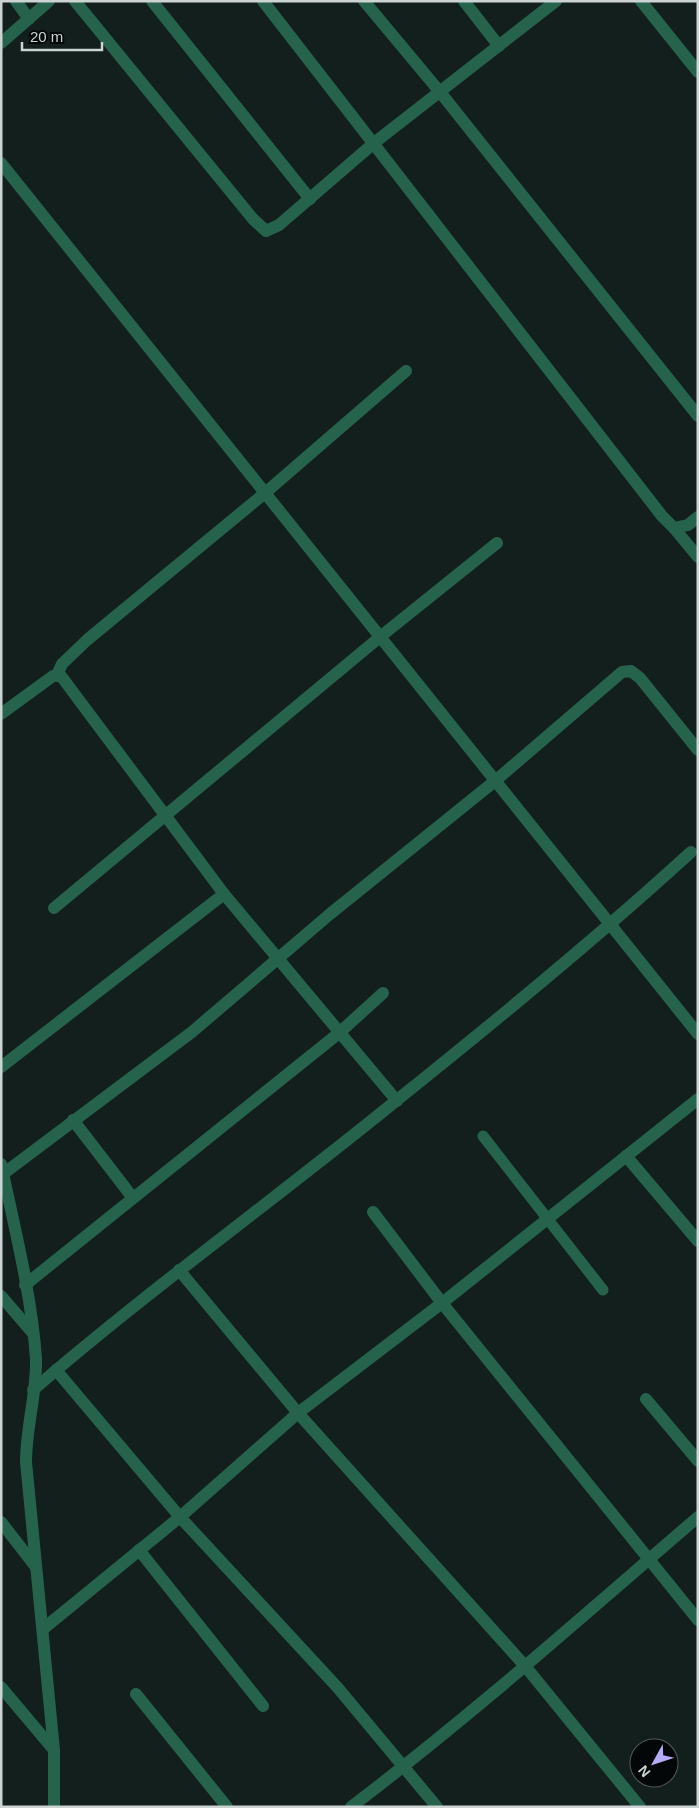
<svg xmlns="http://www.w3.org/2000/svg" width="699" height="1808" font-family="Arial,sans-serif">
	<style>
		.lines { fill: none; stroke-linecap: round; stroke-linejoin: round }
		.service { stroke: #26634d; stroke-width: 11 }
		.minor { stroke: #26634d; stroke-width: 12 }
	</style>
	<rect width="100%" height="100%" fill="#121f1d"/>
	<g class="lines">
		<path class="service" d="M483,1136L603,1290"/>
		<g class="minor">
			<path d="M16,1L29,19"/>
			<path d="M75,1L253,219L266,231L279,225L374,143L556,1"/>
			<path d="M152,1L310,199"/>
			<path d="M263,1L662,516L674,528L688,525L698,517"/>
			<path d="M364,1L440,92L698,416"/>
			<path d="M464,1L499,46"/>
			<path d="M641,1L698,72"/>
			<path d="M1,43L49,1"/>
			<path d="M1,163L698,1034"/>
			<path d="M674,528L698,557"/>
			<path d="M57,675L62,664L87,640L265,493L406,371"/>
			<path d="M1,714L53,676H61L224,894L397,1101"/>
			<path d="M54,908L380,637L497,543"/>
			<path d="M1,1067L224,894"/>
			<path d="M73,1120L133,1198"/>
			<path d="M626,1156L698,1241"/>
			<path d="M1,1164C14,1225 32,1297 36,1359C37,1393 26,1427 26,1462L54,1750V1807"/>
			<path d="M3,1174L192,1032L330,914L495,781L622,672L631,671L640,678L698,750"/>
			<path d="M373,1212L442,1303L698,1620"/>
			<path d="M179,1270L298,1413L525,1666L640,1807"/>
			<path d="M25,1285L339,1033L383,993"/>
			<path d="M1,1296L32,1332"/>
			<path d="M56,1370L180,1517L338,1688L437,1807"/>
			<path d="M33,1390C151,1288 277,1198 397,1100C497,1020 596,939 691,852"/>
			<path d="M646,1399L698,1461"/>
			<path d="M1,1522L36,1567"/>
			<path d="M139,1550L263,1706"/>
			<path d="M43,1629L180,1517L298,1413L442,1303L698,1099"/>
			<path d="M1,1687L54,1750"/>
			<path d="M136,1694L227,1807"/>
			<path d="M351,1807C471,1716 584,1615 698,1517"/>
		</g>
	</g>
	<rect width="699" height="1808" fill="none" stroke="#ccd4d3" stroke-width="5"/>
	<g transform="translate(654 1763) rotate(230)"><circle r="24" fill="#040707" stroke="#545959"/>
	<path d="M0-4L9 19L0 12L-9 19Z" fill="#b4acf9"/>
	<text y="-8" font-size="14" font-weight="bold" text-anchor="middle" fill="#ccd4d3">N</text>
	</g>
	<path d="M22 42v8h80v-8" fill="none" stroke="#ccd4d3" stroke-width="2.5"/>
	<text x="30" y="42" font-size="15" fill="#ccd4d3" stroke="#040707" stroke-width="4" paint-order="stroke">20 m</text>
</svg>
